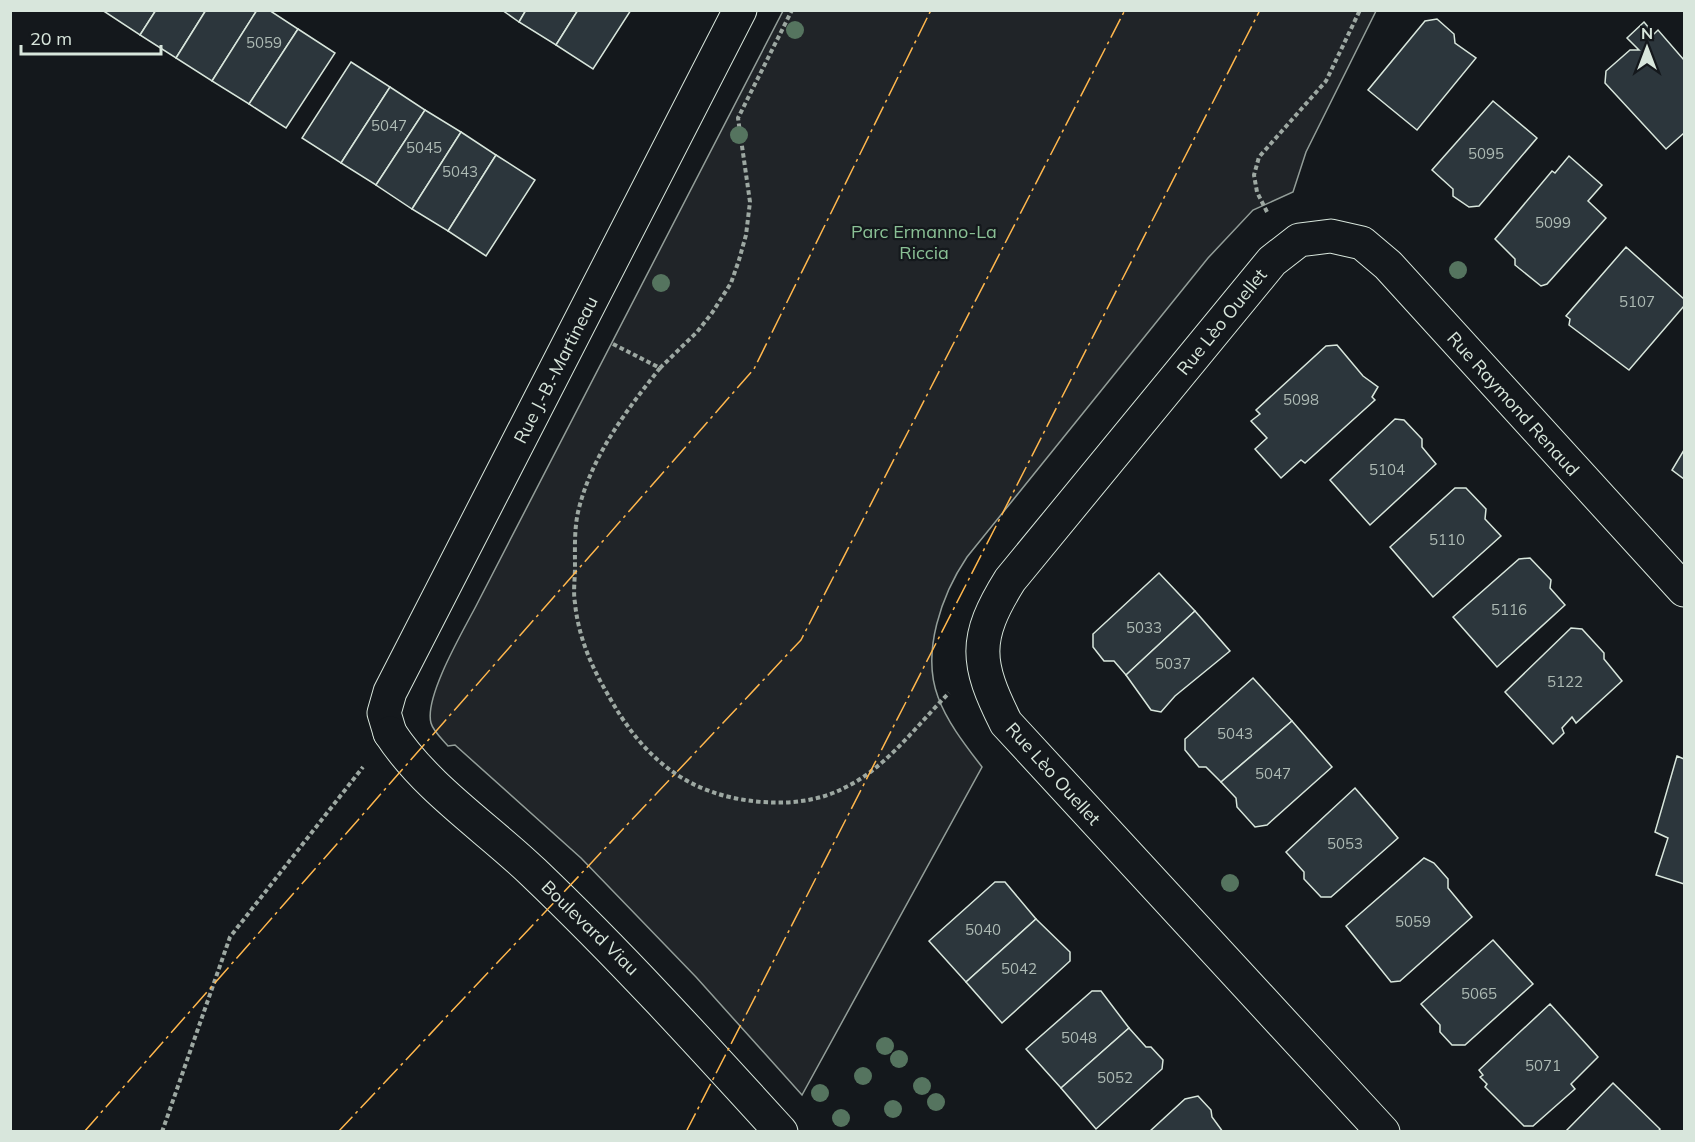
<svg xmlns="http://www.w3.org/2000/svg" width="1695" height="1142" font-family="Mulish,sans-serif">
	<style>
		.green { fill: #202428; stroke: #939e99; stroke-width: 1.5 }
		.building { fill: #2c363c; stroke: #d8e6dc; stroke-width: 1.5 }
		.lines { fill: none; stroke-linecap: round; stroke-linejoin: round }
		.street-casing { stroke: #d8e6dc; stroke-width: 35 }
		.secondary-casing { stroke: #d8e6dc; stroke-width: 35 }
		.path { stroke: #9da8a2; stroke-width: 4; stroke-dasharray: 4.5 3; stroke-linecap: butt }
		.street { stroke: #14181c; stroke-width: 33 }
		.secondary { stroke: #14181c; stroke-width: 33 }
		.power { stroke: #ffb74d; stroke-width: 1.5; stroke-dasharray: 21 4.5 3 4.5; stroke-linecap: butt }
		.tree { fill: #55745f }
		.labels { text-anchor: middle; stroke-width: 4.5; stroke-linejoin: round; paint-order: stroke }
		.number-label { font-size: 15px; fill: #adbab4 }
		.park-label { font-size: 18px; fill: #8ac095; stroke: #14181c }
		.street-label { font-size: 18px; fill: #d8e6dc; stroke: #14181c }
	</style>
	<rect width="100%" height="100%" fill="#14181c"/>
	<path class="green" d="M783,11H1376L1306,152L1293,192L1253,210L1208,258L967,557C942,594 921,652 938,697C947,722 966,746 982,767L802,1095L696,977L581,858L455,745L448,746C443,740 433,731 431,723C424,697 463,631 476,606Z"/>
	<g class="building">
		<path d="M102,10H156L140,35Z"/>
		<path d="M156,10H206L176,58L140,35Z"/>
		<path d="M206,10H257L212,81L176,58Z"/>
		<path d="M257,10H269L298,29L249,104L212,81Z"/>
		<path d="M502,10H526L519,22Z"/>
		<path d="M526,10H578L556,45L519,22Z"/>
		<path d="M578,10H631L593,69L556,45Z"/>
		<path d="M1437,19L1454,34L1455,43L1476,58L1417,130L1368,90L1425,21Z"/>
		<path d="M1644,22L1654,34L1658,30L1684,60V133L1666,149L1605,83L1606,71L1630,50H1639L1627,38Z"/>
		<path d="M298,29L335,53L286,128L249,104Z"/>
		<path d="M351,62L390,87L341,163L302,138Z"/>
		<path d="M390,87L425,110L376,185L341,163Z"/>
		<path d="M1493,101L1537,138L1479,206L1469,207L1453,196V189L1432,170Z"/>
		<path d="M425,110L461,132L412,209L376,185Z"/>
		<path d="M461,132L496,155L448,231L412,209Z"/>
		<path d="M496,155L535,180L486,256L448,231Z"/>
		<path d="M1569,156L1602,185L1588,201L1606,218L1547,284L1541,286L1515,265V259L1495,239L1552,171L1555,173Z"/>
		<path d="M1626,247L1684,299V306L1629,370L1569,325L1570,319L1566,316Z"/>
		<path d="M1337,345L1363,376L1378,387L1372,397L1375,400L1305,463L1301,460L1281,478L1255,449L1267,438L1251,421L1260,414L1256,410L1326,346Z"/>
		<path d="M1395,419L1404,420L1422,439V447L1436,464L1370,525L1330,480Z"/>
		<path d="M1684,450V479L1672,470Z"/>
		<path d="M1455,488H1466L1486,509L1485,519L1501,536L1433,597L1390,547Z"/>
		<path d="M1530,558L1551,580L1550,588L1565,605L1497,667L1453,617L1519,559Z"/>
		<path d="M1159,573L1195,611L1126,675L1114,661H1104L1093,647V634Z"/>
		<path d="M1195,611L1230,651L1175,696L1161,712L1151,710L1126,675Z"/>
		<path d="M1571,628L1582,629L1604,653V659L1622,681L1576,723L1572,717L1562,728L1564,733L1553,744L1505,692Z"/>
		<path d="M1253,678L1292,721L1221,782L1206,767H1199L1185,750V739Z"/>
		<path d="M1292,721L1332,767L1267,825L1255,827L1237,807L1236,798L1221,782Z"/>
		<path d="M1677,756L1684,759V884L1656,875L1668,838L1655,832Z"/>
		<path d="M1355,788L1398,838L1331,897H1321L1304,879V872L1286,852Z"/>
		<path d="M1424,858L1434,863L1448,879V888L1472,917L1400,981L1391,982L1346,926Z"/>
		<path d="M995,882H1005L1036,919L966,982L929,941Z"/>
		<path d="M1036,919L1070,952V961L1002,1023L966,982Z"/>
		<path d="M1493,940L1533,984L1465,1045H1452L1440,1032V1025L1421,1004Z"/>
		<path d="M1092,991H1101L1129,1028L1061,1088L1026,1049Z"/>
		<path d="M1550,1004L1598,1057L1571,1084L1575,1089L1533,1126H1524L1485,1087L1487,1084L1480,1077L1483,1075L1479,1070Z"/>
		<path d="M1129,1028L1146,1047H1151L1163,1060L1162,1069L1096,1129L1061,1088Z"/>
		<path d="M1613,1083L1660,1129L1658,1132H1565Z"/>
		<path d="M1198,1096L1211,1110L1212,1117L1223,1132H1149L1185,1099Z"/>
	</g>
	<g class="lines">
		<g class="street-casing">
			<g id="street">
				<path d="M390,733L384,713L390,692L740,10"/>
				<path d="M1383,1132L1006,723C976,663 973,639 1010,580L1272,261L1299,240L1331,236L1362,243L1388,265L1684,590"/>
			</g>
		</g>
		<g class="secondary-casing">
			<path id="secondary" d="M390,733C426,788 486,827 533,872C620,955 700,1043 781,1132"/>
		</g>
		<g class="path">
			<path d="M1267,212L1257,192L1254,175L1259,157L1326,81L1360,10"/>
			<path d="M613,344L660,368L697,332L712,313L731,283L739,260L746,235L750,202L738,118L792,10"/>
			<path d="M660,368C626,411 593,454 579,508C574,527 575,548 575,567C575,579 573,592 575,603C578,635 591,666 607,693C642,757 686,796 762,802C791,804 820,801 846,787C887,767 917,725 949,693"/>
			<path d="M162,1132L230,937L363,767"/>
		</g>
		<use href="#street" class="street"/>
		<use href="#secondary" class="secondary"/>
		<g class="power">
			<path d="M84,1132L754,369L931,10"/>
			<path d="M338,1132L801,640L1125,10"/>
			<path d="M686,1132L1260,10"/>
		</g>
	</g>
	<g class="tree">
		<circle cx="795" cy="30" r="9"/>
		<circle cx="739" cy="135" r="9"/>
		<circle cx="1458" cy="270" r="9"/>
		<circle cx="661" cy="283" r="9"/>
		<circle cx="1230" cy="883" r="9"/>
		<circle cx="885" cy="1046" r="9"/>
		<circle cx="899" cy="1059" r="9"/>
		<circle cx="863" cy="1076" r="9"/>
		<circle cx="922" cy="1086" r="9"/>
		<circle cx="820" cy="1093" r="9"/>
		<circle cx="936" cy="1102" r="9"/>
		<circle cx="893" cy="1109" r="9"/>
		<circle cx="841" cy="1118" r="9"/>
	</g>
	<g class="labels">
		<g class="number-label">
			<text x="264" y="48">5059</text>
			<text x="389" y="131">5047</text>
			<text x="424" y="153">5045</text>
			<text x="1486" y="159">5095</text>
			<text x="460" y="177">5043</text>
			<text x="1553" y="228">5099</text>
			<text x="1637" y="307">5107</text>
			<text x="1301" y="405">5098</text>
			<text x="1387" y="475">5104</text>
			<text x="1447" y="545">5110</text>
			<text x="1509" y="615">5116</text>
			<text x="1144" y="633">5033</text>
			<text x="1173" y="669">5037</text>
			<text x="1565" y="687">5122</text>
			<text x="1235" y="739">5043</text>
			<text x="1273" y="779">5047</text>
			<text x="1345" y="849">5053</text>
			<text x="1413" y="927">5059</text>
			<text x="983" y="935">5040</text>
			<text x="1019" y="974">5042</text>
			<text x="1479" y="999">5065</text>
			<text x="1079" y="1043">5048</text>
			<text x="1543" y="1071">5071</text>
			<text x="1115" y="1083">5052</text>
		</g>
		<g class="park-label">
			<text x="924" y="238">Parc Ermanno-La<tspan x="924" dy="21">Riccia</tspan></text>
		</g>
		<g class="street-label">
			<text transform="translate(1222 322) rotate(-51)" y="6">Rue Lèo Ouellet</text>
			<text transform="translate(556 370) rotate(-63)" y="6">Rue J.-B.-Martineau</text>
			<text transform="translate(1513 404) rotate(48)" y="6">Rue Raymond Renaud</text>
			<text transform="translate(1053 774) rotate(48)" y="6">Rue Lèo Ouellet</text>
			<text transform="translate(590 928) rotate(44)" y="6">Boulevard Viau</text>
		</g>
	</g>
	<rect width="1695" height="1142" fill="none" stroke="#d8e6dc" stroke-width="24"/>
	<g transform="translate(1647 48)" stroke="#14181c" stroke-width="4.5" paint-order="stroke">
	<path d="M0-4.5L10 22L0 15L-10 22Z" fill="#d8e6dc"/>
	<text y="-9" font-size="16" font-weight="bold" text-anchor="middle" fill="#d8e6dc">N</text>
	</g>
	<path d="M21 45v9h140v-9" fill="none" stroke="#d8e6dc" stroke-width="3"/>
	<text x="30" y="45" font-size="18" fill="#d8e6dc" stroke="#14181c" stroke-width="4.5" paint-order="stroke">20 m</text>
</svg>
